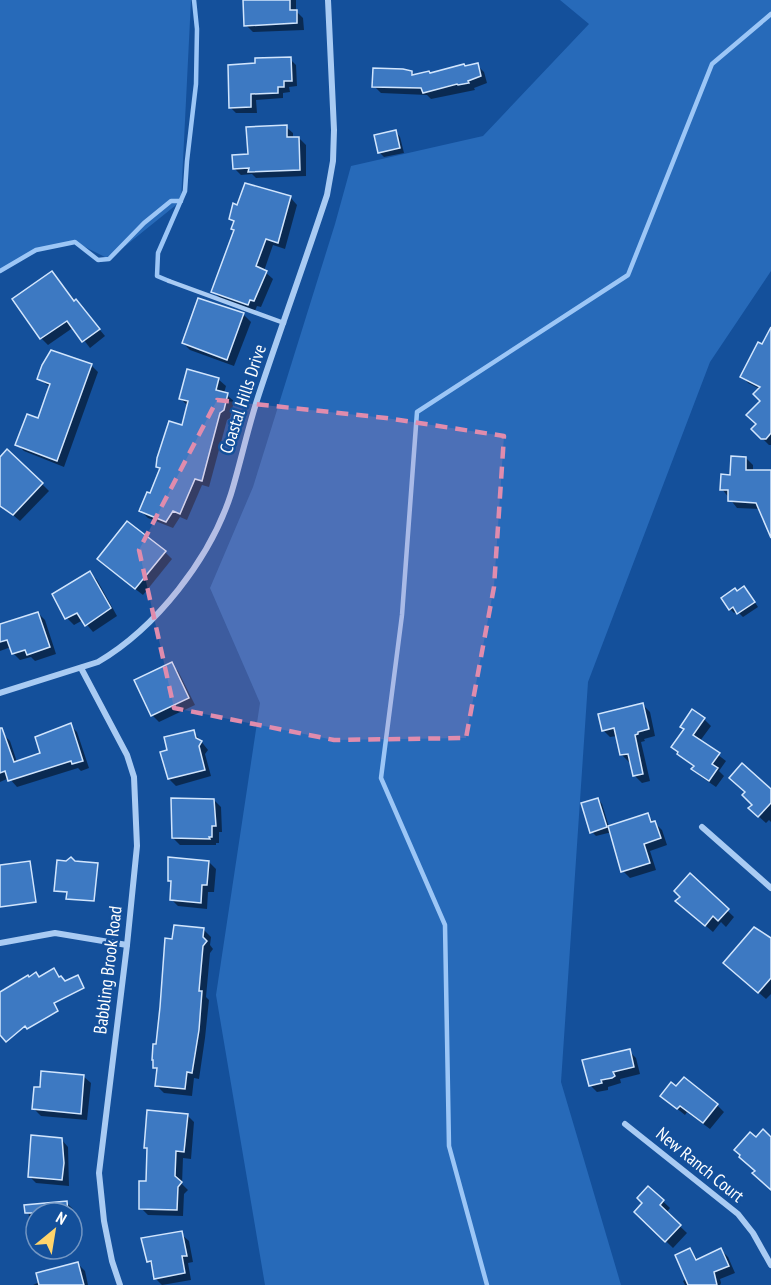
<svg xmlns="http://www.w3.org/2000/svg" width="771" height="1285" font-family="'PT Sans Narrow',sans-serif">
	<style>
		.green { fill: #276ab9 }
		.shadow { fill: #0007 }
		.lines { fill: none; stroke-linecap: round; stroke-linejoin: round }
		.stream { stroke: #9cc6f6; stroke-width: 4.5 }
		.building { fill: #3d79c2; stroke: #d1e5fd; stroke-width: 1.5 }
		.lane { stroke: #a9cbf3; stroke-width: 4.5 }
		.street { stroke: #a9cbf3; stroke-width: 6 }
		.marked { fill: #e08cad; fill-opacity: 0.2; stroke: #e08cad; stroke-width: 4.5; stroke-dasharray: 12 8; stroke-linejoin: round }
		.labels { text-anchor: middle; stroke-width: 5; stroke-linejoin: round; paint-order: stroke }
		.street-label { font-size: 18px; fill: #fff; stroke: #14509b }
	</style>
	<rect width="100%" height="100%" fill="#14509b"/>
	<g class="green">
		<path d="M0,0H191L181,201L109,259L75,242L36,250L0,271Z"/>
		<path d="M560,0H771V271L710,362L588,682L561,1082L621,1285H265L216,995L260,703L210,588L253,487L335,224L351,166L483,136L589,24Z"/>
	</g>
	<g class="shadow">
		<path d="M245,0H296V11L303,18L304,30L253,32L246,25Z"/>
		<path d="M290,59L296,65L297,86L289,87L290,92L283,93V98L256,100L257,113H236L230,107L257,65Z"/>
		<path d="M477,65L484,72L487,83L474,88L475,90L431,99L427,95L381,93L374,86L412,72L415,76L430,74Z"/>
		<path d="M286,127L293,133V139L299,138L306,145V176L256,178L252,174L241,175L234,168Z"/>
		<path d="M396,132L400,137L404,153L384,157L379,152Z"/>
		<path d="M290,197L297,205L285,249L273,245L264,271L273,279L261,307L257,306L255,311L220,298L213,291L235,231V223L230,219Z"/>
		<path d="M52,273L105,336L90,348L74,327L48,345L41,338Z"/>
		<path d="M199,300L244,315L251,322L234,366L190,350L183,343Z"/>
		<path d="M771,350V445H769L753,429L758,425L762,401L760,389L748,383L742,376Z"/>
		<path d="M91,365L98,372L64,467L24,451L17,444L39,420L50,387L39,379Z"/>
		<path d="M218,379L226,386L224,393L234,401L230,418L227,420L209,487L202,485L187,520L180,517L173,528L148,518L141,511L151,495L161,470L157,466L183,426L187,405L180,398Z"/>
		<path d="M0,458L42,484L49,491L20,521L0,504Z"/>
		<path d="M746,458L753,465V471L771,472V534L760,509L737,508L722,489Z"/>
		<path d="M165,552L172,559L143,595L106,566Z"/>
		<path d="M90,573L97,580L117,616L93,632L83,620L74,625L67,618Z"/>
		<path d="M737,592H748L758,607L743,617L737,611L734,613L730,609Z"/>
		<path d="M38,613L45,620L56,654L35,661L31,657L20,660L13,653L11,647L0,651V626Z"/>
		<path d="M171,664L178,671L195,705L159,722L152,715Z"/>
		<path d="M643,705L650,712L655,736L644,739L645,741L641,742L650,781L642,783L635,776L631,761L629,762L622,755L617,736L610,737L603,730Z"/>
		<path d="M704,719L711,726L700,741L726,761L719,771L724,776L716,787L700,776L693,769L695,767L673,747Z"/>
		<path d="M70,725L77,732L89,768L81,771L78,768L17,787L9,778L0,782V735L3,734L10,741L17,762L42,754Z"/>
		<path d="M193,731L208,750L205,754L211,776L176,786L169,779L162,753L169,752Z"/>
		<path d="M771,791V822L769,820L766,823L757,815Z"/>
		<path d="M598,799L602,804L609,827L647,815L662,830L667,845L650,851L656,870L630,878L623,871L612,832L596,836L592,832Z"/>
		<path d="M214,800L221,807L222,832H219V843H216V845H180L173,838Z"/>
		<path d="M209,862L216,869L214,892H208L207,909L178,906L171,899L172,883L169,880Z"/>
		<path d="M690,875L734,917L726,927L721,922L713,932L685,908L681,897Z"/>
		<path d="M204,930L211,937L210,945L213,949L210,953L206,997L209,1000L205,1038L199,1079L194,1078L192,1096L164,1093L157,1086L158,1071L154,1067L173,940Z"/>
		<path d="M771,940V994L766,999L732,969Z"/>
		<path d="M629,1051L636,1058L640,1074L620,1079L621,1083L608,1087V1090L597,1092L590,1085Z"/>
		<path d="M83,1076L91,1083L87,1120L41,1116L34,1109Z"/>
		<path d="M677,1088L717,1105L724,1112L710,1129L687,1112L685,1115L669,1102Z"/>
		<path d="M187,1115L194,1122L191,1159L183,1158L182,1184L188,1190L184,1194L183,1216L148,1215L141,1208L148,1183V1150L146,1148Z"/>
		<path d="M61,1139L68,1147L69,1186L36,1183L29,1176Z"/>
		<path d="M649,1188L670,1208L666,1213L687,1233L673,1248L636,1212L644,1203Z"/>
		<path d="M66,1202L73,1209L74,1231H72V1213H36V1239V1234L30,1229L28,1206Z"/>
		<path d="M181,1234L189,1241L193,1262L188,1263L191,1280L162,1285L155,1278L153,1266L148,1261Z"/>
		<path d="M41,1249H72L44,1252Z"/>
		<path d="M690,1250L698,1260L721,1250L728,1257L735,1273L720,1279L721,1283L720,1285H685L683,1281L687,1279Z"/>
		<path d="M78,1264L85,1271L88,1285H33Z"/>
	</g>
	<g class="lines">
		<g class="stream">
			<path d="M0,271L36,250L75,242L98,260L109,259L144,223L171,201H181"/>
			<path d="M169,281L157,276L158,253L185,191L187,161L196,84L197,29L194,0"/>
			<path d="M487,1285L449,1146L445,925L381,778L402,615L417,412L628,275L712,64L771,14"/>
		</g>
	</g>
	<g class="building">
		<path d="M243,0H290V10H297V23L244,26Z"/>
		<path d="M291,57L292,81H284V87H278V93L251,94V107L229,108L228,65L255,63V58Z"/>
		<path d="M478,63L481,76L468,81L469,83L458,85L457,84L423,93L421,88L372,87L373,68L403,69L412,71V75L429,71L430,73L464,64L465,66Z"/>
		<path d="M287,125V137H299L300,170L248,172L249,168L233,169L232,155L248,154L246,127Z"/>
		<path d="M396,130L400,148L378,153L374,135Z"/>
		<path d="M245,183L291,196L278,243L266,239L256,266L267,271L254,301L250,300L248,305L211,292L234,230L231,229L234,221L229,219L233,203L237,205Z"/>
		<path d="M52,271L74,301L76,299L100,329L82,342L67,321L40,339L12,299Z"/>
		<path d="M198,298L244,313L227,360L182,343Z"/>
		<path d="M771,327V433L766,439H761L751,429L756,424L746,415L760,401L753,394L760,387L740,377L758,342L762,344Z"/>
		<path d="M51,350L92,364L57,461L15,445L27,414L38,418L46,395L50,384L37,379L42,365Z"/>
		<path d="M187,369L219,378L216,390L228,393L224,410L220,413L202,481L195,479L180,514L173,511L166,522L139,511L147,492L150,493L160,468L156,467L157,458L169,421L182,425L188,401L179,399Z"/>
		<path d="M7,449L43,483L13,515L0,506V457Z"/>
		<path d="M731,456L746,457V470H771V538L756,503L728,501V490H720L721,474L730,475Z"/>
		<path d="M127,521L166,551L135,589L97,559Z"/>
		<path d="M90,571L111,608L85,626L77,613L65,619L52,594Z"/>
		<path d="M744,586L755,602L737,614L733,607L729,610L721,598L735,588L737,591Z"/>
		<path d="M38,612L50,647L27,655L25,650L12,654L7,640L0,642V624Z"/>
		<path d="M172,662L189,698L151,716L134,680Z"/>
		<path d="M643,703L649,729L638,732V734L635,735L643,774L633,776L628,754L620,755L614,728L602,731L598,714Z"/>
		<path d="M692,709L705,718L693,735L720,753L712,764L718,768L709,781L691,769L694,766L677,754L678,752L671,747L684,729L680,727Z"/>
		<path d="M71,723L83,761L72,764L71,761L8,781L5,771L0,773V728H2L14,762L40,753L35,737Z"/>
		<path d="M194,730L196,738L202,741L199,746L205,770L168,779L160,752L167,750L164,737Z"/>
		<path d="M742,763L771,789V803L758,817L748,808L752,805L742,795L745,792L729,778Z"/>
		<path d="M171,798L214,799L216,826H212V837H209L210,839L172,838Z"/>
		<path d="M598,798L607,827L590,833L581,803Z"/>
		<path d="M648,813L651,822L655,821L661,838L644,844L650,863L621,872L608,826Z"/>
		<path d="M71,857L75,861L98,863L94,901L66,899L67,892L54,891L57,860L66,861Z"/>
		<path d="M168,857L209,861L207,885H202L201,903L170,900L171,881H168Z"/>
		<path d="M30,861L36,902L0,907V865Z"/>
		<path d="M690,873L729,909L718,921L713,916L705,926L675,901L680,897L674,891Z"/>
		<path d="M174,925L204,928L203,937L207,941L203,946L199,991H202L199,1030L192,1073L187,1072L185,1089L155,1086L157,1068H153V1060H152L153,1044H156L160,1007L165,938L172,939Z"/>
		<path d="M754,927L771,938V978L758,993L723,963Z"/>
		<path d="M54,968L59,977L61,976L65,981L78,975L84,988L54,1003L58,1011L27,1029L25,1026L6,1042L0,1035V992L28,975L29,977L36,972L39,977Z"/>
		<path d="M630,1049L634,1067L613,1072L615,1076L612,1078L601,1080L602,1083L589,1086L582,1060Z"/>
		<path d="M41,1071L84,1075L81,1114L32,1109L34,1087H40Z"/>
		<path d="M684,1077L718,1104L703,1123L680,1106L677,1109L660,1096L671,1082L676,1086Z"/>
		<path d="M147,1110L188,1114L184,1152L176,1151L175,1176L182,1182L178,1187L177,1210L139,1209V1181H146L147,1148H144Z"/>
		<path d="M763,1129L771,1137V1190L752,1173L755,1171L739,1157L740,1155L734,1150L750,1132L756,1137Z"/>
		<path d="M31,1135L62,1138L64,1163L62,1180L28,1177Z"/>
		<path d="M648,1186L664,1200L660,1205L681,1225L665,1242L634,1212L642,1203L637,1198Z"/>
		<path d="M67,1201L68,1213H25L24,1205Z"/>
		<path d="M182,1231L187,1256H182L185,1273L154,1279L151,1261L147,1262L141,1238Z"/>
		<path d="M690,1248L696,1260L721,1248L729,1266L714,1272L717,1285H688L675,1255Z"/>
		<path d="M78,1262L84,1285H39L36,1273Z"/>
	</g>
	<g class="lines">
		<path class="lane" d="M169,281L284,323"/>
		<g class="street">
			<path d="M81,668L127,755L134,777L137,846L127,945L99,1173L104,1221L112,1261L120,1285"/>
			<path d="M0,693L98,662C156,628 210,559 231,494C241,461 248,427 259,394C281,327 305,262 327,195L333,161L334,130L328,0"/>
			<path d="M702,827L771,888"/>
			<path d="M0,943L55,933L127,945"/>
			<path d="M625,1124L738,1214L753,1233L771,1265"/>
		</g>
	</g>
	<path class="marked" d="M217,400L386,418L504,436L494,587L466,738L334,740L174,708L139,550Z"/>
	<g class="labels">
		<g class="street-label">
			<text transform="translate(243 399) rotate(-72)" y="6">Coastal Hills Drive</text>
			<text transform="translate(108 970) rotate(-83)" y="6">Babbling Brook Road</text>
			<text transform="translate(700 1165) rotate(39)" y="6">New Ranch Court</text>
		</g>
	</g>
	<g transform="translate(54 1231) rotate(30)"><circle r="28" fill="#14509b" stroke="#7296c3" stroke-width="1.5"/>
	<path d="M0-4.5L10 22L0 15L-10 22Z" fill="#ffd46b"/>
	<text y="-9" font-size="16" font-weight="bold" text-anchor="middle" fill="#ffffff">N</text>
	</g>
</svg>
